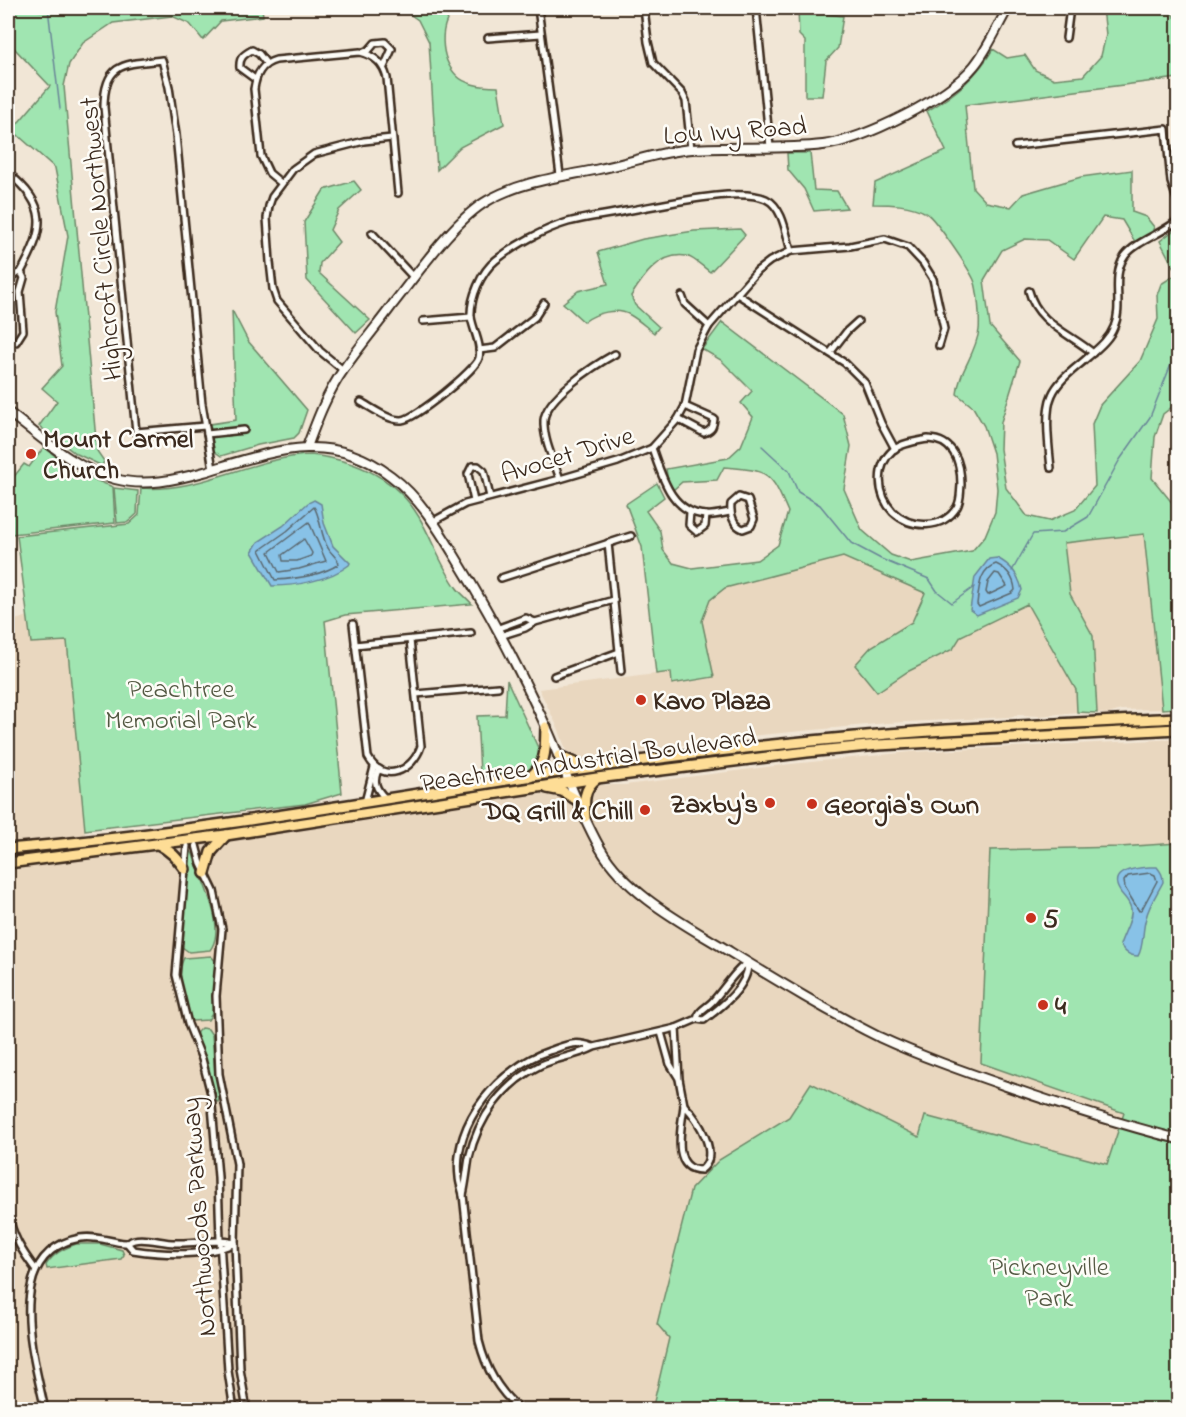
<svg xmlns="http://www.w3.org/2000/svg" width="1186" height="1417" font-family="'Indie Flower',sans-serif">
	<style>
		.built { fill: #e9d7bf }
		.green { fill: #a0e5b1; stroke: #6e8868; stroke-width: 1.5 }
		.water { fill: #88c2e7; stroke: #698597; stroke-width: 1.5 }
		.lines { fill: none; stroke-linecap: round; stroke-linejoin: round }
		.shore { stroke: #5a676e; stroke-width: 1.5 }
		.stream { stroke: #698597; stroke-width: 1.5 }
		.street-casing { stroke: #3b2a1e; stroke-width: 10 }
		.secondary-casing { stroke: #3b2a1e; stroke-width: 12 }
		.highway-casing { stroke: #3b2a1e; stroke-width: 14 }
		.street { stroke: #fdfcf7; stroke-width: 5 }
		.secondary { stroke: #fdfcf7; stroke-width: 8 }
		.highway { stroke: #fedd96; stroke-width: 9 }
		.poi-dot { fill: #c8321e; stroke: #fdfcf7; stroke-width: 2 }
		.labels { text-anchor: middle; stroke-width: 5; stroke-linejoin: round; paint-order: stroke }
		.street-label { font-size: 27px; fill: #3b2a1e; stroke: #fdfcf7 }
		.poi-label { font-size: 27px; font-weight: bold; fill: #3b2a1e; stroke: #fdfcf7; text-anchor: start }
		.park-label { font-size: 27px; fill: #545943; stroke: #fdfcf7 }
	</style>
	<rect width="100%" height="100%" fill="#f1e6d6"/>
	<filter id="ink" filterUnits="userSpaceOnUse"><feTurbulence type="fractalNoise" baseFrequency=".0167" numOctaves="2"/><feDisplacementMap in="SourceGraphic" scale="12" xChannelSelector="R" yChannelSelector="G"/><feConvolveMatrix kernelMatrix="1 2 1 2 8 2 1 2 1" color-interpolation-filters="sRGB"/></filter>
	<g filter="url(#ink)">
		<g class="built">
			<path d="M1144,534L1162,709L1121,710L1109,714L1097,713L1093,636L1070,594L1064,542Z"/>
			<path d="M843,557L925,593L912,622L871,647L877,691L907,672L953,649L961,636L1027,604L1076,690L1077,712L1040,716L1018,715L1009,717L887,723L739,737L577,760L568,756L559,730L539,689L671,672L673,684L714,678L702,621L710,600L725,588Z"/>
			<path d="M29,616L31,643L67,640L87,856L111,855L191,837L429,800L572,775L604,785H625L791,764L911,752L1178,739V843L1120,847L990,850L981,1063L1124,1113L1107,1164L926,1116L919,1137L811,1083L789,1117L719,1160L669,1338L652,1409L8,1410V622Z"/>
		</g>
		<g class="green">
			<path d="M8,8C27,7 41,11 60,14L69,8H262L263,16L221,21L203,40L190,24L172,16L113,23L83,43L69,64L64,86L97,451L104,461L102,466L75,453L39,426L57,401L42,388L62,366L55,312L68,236L55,168L12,130L50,86L13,47L8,49Z"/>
			<path d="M401,8H457C437,23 440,59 457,76C467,86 486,87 498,87L504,124L460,147L437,170L429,42L418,20Z"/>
			<path d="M798,8H827V14L843,16L838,48L826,61L822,96H805V41L799,35Z"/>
			<path d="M1103,8H1166L1178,20V78L965,105L973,188L986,202L1011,207L1023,194L1081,177L1132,170V212L1146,217L1154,227L1152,232L1135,242L1122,220L1103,217L1074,259L1047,240L1025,239L1002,250L984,280L990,326L1020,361L1001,422L1000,449L1006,488L1027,516L1049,521L1075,510L1095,486L1092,424L1100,405L1140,361L1158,319L1157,295L1161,284L1177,274L1160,241L1178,227V407L1176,404L1163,414L1155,437L1152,478L1178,510V708L1162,709L1144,534L1064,543L1070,594L1093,636L1097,713L1077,712L1076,690L1027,604L961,636L953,649L907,672L877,692L855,665L871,647L912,622L925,593L843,557L725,588L710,600L702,621L714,677L672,684L671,672L656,674L642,547L626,504L657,483L664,497L646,511L660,531L663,550L673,563L692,568L757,560L778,545L788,512C770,470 769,471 724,467L717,480L682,482L673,490L668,481L666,469L728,458L741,446L753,417L741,403L752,391L721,360L702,349L722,322L843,414L851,446L844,489L862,530L891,555L911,562L972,551L985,536L995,512L997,489L993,453L984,426L973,407L957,394C959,371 976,354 979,330C980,320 978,289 974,280C969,269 935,218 926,213C910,204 890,204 873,204L875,183L946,151L927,111C954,96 978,75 993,49L1007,58L1025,55L1035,70L1054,79L1083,76L1101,56L1106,35Z"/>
			<path d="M787,153H810L814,190L837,191L847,208L814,211L804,189L788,170Z"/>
			<path d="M354,181L361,190L339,210L330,230L339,242L320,263L319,273L370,320L356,333L307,280L304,222L324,190Z"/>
			<path d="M740,229L745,235L710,272C703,267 693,257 686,256C659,252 643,277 631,296L635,305L659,327L654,333C646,327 639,320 630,315C617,307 595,313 584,322L563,303L578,291L608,284L598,252L643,239L694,231Z"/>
			<path d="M232,310L248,341L307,410L299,433L294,438L258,445L221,456L214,451L210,424L236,420Z"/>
			<path d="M44,447L75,472L113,487L115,523L12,534L8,484L24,464L29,467Z"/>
			<path d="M311,455C356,460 395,477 419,517C432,539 441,566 456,587C460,593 467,598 472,604L345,615L325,621L342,793L305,804L85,830L67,641L31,643L17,536L129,524L139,515L141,488C199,493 253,457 311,455Z"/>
			<path d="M114,488L138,491L137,514L128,522L117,523Z"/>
			<path d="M507,680L540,752L539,758L531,771L485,777L480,773L477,716L505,715Z"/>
			<path d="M1178,843V1160L1174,1190L1178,1199V1409L652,1410L669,1338L657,1324L691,1189L719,1160L789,1117L811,1083L919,1137L925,1116L1107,1164L1124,1113L981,1063L990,850L1120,847Z"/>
			<path d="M190,850L193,854C200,878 228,927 210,950L189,952L182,947Z"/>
			<path d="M211,956L216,962L212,1014L208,1020L192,1021C182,1011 177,971 184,958Z"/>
			<path d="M201,1028L208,1029L212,1035L215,1074L220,1095L218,1102L213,1101L196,1037L197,1032Z"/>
			<path d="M76,1244H100L122,1250L124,1255L121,1259L47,1269L46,1265C54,1253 63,1249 76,1244Z"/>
		</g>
		<g class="water">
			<path d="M314,500L321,504L324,523L333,546L350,563L349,565C330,580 296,586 272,586L252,552L258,542L283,526L308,503Z"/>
			<path d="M997,558C1011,565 1019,575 1022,590L1018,598L977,615L970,610L975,577L989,559Z"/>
			<path d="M1150,867H1157C1161,872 1163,875 1163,882C1157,894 1149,905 1146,918C1142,930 1144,947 1138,956C1129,956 1125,952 1120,945C1123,934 1133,919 1131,909C1130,902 1125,898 1121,893C1105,870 1136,868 1150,867Z"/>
		</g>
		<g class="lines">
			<g class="shore">
				<path d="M314,507C320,515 321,537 328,548C331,554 337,557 339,564C322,575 295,579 275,580L260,550L287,531Z"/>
				<path d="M309,522L326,561L299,569L279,572L269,552Z"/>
				<path d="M304,539L312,553L311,556L297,561H283L282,555Z"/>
				<path d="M996,564C1007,569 1014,578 1015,590L1012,593L979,607L977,604C979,589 979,569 996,564Z"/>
				<path d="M995,573L999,574L1007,586L988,595L986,592L988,582Z"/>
				<path d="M1150,873L1155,875L1157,881L1142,909L1139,911L1125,888L1124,881L1128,876Z"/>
			</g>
			<g class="stream">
				<path d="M48,8L60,109"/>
				<path d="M762,446L789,471L798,492L820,505L851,543L881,559L929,579L937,591L952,603L974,587"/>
				<path d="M1012,571L1033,534L1063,532L1088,517L1119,461L1150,417L1178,347"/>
			</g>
			<g class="street-casing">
				<g id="street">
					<path d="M538,8L560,175"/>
					<path d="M644,8L648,42L653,63L682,93L686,101L691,149"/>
					<path d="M756,8L770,147"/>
					<path d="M488,38L541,34"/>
					<path d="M1066,38L1070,8"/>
					<path d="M364,52L369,50L375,43L385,42L392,49L384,67"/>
					<path d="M255,79L240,68C239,58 243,55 252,50L259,54L266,63"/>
					<path d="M1015,146L1166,129L1171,182L1178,202"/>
					<path d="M8,173C49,206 45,228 21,272"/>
					<path d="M281,183L269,173L261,156L254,89C256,75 261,64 276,60L360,52C375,56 383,63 387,78L398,193"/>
					<path d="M372,233L414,278"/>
					<path d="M8,283L14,275L21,272L24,278L20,292L23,331L16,342H8"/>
					<path d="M1029,291C1037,323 1069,333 1093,353"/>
					<path d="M737,294L845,363L865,383L881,423L895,449"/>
					<path d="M682,296L685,304L709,326"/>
					<path d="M423,321L471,317"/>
					<path d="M479,350L495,348L535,317L544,303"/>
					<path d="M830,353L847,331L858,321"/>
					<path d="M343,370L320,351L277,301L273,289L270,262L267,218L269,206L272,197L293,169L314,154L364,141L392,138"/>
					<path d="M361,402C372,408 389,421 402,420C415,419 476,370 479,358C482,345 473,330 471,317C470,298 481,272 496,260C515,245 544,229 568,222C587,217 607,215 626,211C658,206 738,186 766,199C783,207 786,234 791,251"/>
					<path d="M678,419L704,433C712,430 713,427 714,419L685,406"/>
					<path d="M205,426L136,432L104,107C104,62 125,64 162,60L169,87L176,135L202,404L213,469"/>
					<path d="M207,434L244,430"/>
					<path d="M928,439C954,440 961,462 961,485C960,493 961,500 957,507C943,530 911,529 893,512C877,495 875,466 893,450C902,443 917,441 928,439Z"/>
					<path d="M652,448C662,476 671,513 706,515C714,516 723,513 730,512"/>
					<path d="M1051,468C1049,448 1044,412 1052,395C1059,379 1075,369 1087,358C1097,349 1109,340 1114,327C1124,305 1110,277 1125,256C1136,241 1164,233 1178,220"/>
					<path d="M560,479C554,461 543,440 544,420C546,397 595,365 615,354"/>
					<path d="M739,497L748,500L754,519L751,526L743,529C733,525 730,514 731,504Z"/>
					<path d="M474,501L468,474L472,466H478L484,471L490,497"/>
					<path d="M690,512L689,525L697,532L705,526L706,515"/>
					<path d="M434,521L465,504L560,479L618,462L652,448L678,419L685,406L696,350L709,326L757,271L770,261L791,251L850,246L885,239L908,247L923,263L933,279L944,329L939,346"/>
					<path d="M608,543L621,671"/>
					<path d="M501,578L631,536"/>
					<path d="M353,624L368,757C383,785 413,771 421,746L410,640"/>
					<path d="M496,629L526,618L535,622"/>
					<path d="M500,636L525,628L535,622L614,600"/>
					<path d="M355,645L471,633"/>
					<path d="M554,676L619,652"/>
					<path d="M416,694L498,687"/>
					<path d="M379,769C372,781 376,789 385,798"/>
					<path d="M365,802L374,767"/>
					<path d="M196,845L201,864L214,891L222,929L216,996L219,1074L237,1164L235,1243L240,1369L247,1410"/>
					<path d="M187,846L176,975L188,1024L202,1059L211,1094L218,1177L220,1240L228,1371L234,1410"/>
					<path d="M676,1028L679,1079L684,1105"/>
					<path d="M661,1032L670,1064L678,1077"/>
					<path d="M684,1105C698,1119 721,1155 701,1170C670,1170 682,1125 684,1105Z"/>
					<path d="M463,1195C466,1182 467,1170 469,1158C478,1118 503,1083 541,1065C558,1057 577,1056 594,1047L676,1028L697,1019L704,1020C721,1007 749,986 748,963C737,967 722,992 712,1002C706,1008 699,1010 697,1019"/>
					<path d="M8,1211C12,1236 21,1250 36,1270"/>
					<path d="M127,1243L133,1250C165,1255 205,1257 235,1243"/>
					<path d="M45,1410C34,1357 1,1253 80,1238C96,1235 110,1242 125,1243C132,1243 127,1242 134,1240C146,1237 162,1243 175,1243C196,1244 214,1238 235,1243"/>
					<path d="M521,1410C498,1391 486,1369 479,1341L463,1195C462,1189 459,1183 459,1177C452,1122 501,1067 549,1051C567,1045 575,1040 593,1047"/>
				</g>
			</g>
			<g class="secondary-casing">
				<g id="secondary">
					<path d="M8,412C41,437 74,469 115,479C145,487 175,480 204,472C271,452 329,428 391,476C419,497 438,528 456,558C490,613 521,672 548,731C565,770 579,811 600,848C626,893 679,921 722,947C773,978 825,1010 879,1037C920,1056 963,1071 1006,1086C1063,1106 1120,1124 1178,1139"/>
					<path d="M307,447C317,420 327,393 344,369C359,347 377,326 393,304C417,274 454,220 487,201C521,181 561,177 599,169C630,163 661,151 692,149C736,146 780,150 823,145C864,140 948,98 974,66C988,49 997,27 1008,8"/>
				</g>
			</g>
			<g class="highway-casing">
				<g id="highway">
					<path d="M559,756L584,767"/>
					<path d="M530,777C548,763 545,747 546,727"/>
					<path d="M547,788L562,791L577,800"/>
					<path d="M585,817C584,802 583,789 596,779"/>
					<path d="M158,844C170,850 177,858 185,869"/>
					<path d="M8,849C195,833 379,799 565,771C668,756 773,744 877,735C977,727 1078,723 1178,718"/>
					<path d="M8,863L226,835L597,778L807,752L878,745L1178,729"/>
					<path d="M205,873L211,852L226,835"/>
				</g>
			</g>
			<use href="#street" class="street"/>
			<use href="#secondary" class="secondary"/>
			<use href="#highway" class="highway"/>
		</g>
	</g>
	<g class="poi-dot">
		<circle cx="31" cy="454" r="6"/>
		<circle cx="641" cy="700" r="6"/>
		<circle cx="770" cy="803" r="6"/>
		<circle cx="812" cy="804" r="6"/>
		<circle cx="645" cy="810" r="6"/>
		<circle cx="1031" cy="918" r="6"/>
		<circle cx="1043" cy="1005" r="6"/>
	</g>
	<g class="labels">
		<g class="street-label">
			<text transform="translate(735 130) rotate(-4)" y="9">Lou Ivy Road</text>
			<text transform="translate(100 239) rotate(-95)" y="9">Highcroft Circle Northwest</text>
			<text transform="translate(567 454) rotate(-17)" y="9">Avocet Drive</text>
			<text transform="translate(588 759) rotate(-8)" y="9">Peachtree Industrial Boulevard</text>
			<text transform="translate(198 1217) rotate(-94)" y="9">Northwoods Parkway</text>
		</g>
		<g class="poi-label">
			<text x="43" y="447">Mount Carmel<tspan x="43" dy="31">Church</tspan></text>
			<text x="653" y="709">Kavo Plaza</text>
			<text x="758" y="812" text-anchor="end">Zaxby's</text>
			<text x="824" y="813">Georgia's Own</text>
			<text x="633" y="819" text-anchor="end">DQ Grill &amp; Chill</text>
			<text x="1043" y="927">5</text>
			<text x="1055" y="1014">4</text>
		</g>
		<g class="park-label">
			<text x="181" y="697">Peachtree<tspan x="181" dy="31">Memorial Park</tspan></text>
			<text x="1049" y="1275">Pickneyville<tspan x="1049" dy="31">Park</tspan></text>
		</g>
	</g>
	<rect width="1186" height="1417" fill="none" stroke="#fdfcf7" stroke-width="30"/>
	<rect x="15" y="15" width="1156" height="1387" fill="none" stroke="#3b2a1e" stroke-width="2" filter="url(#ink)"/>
</svg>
